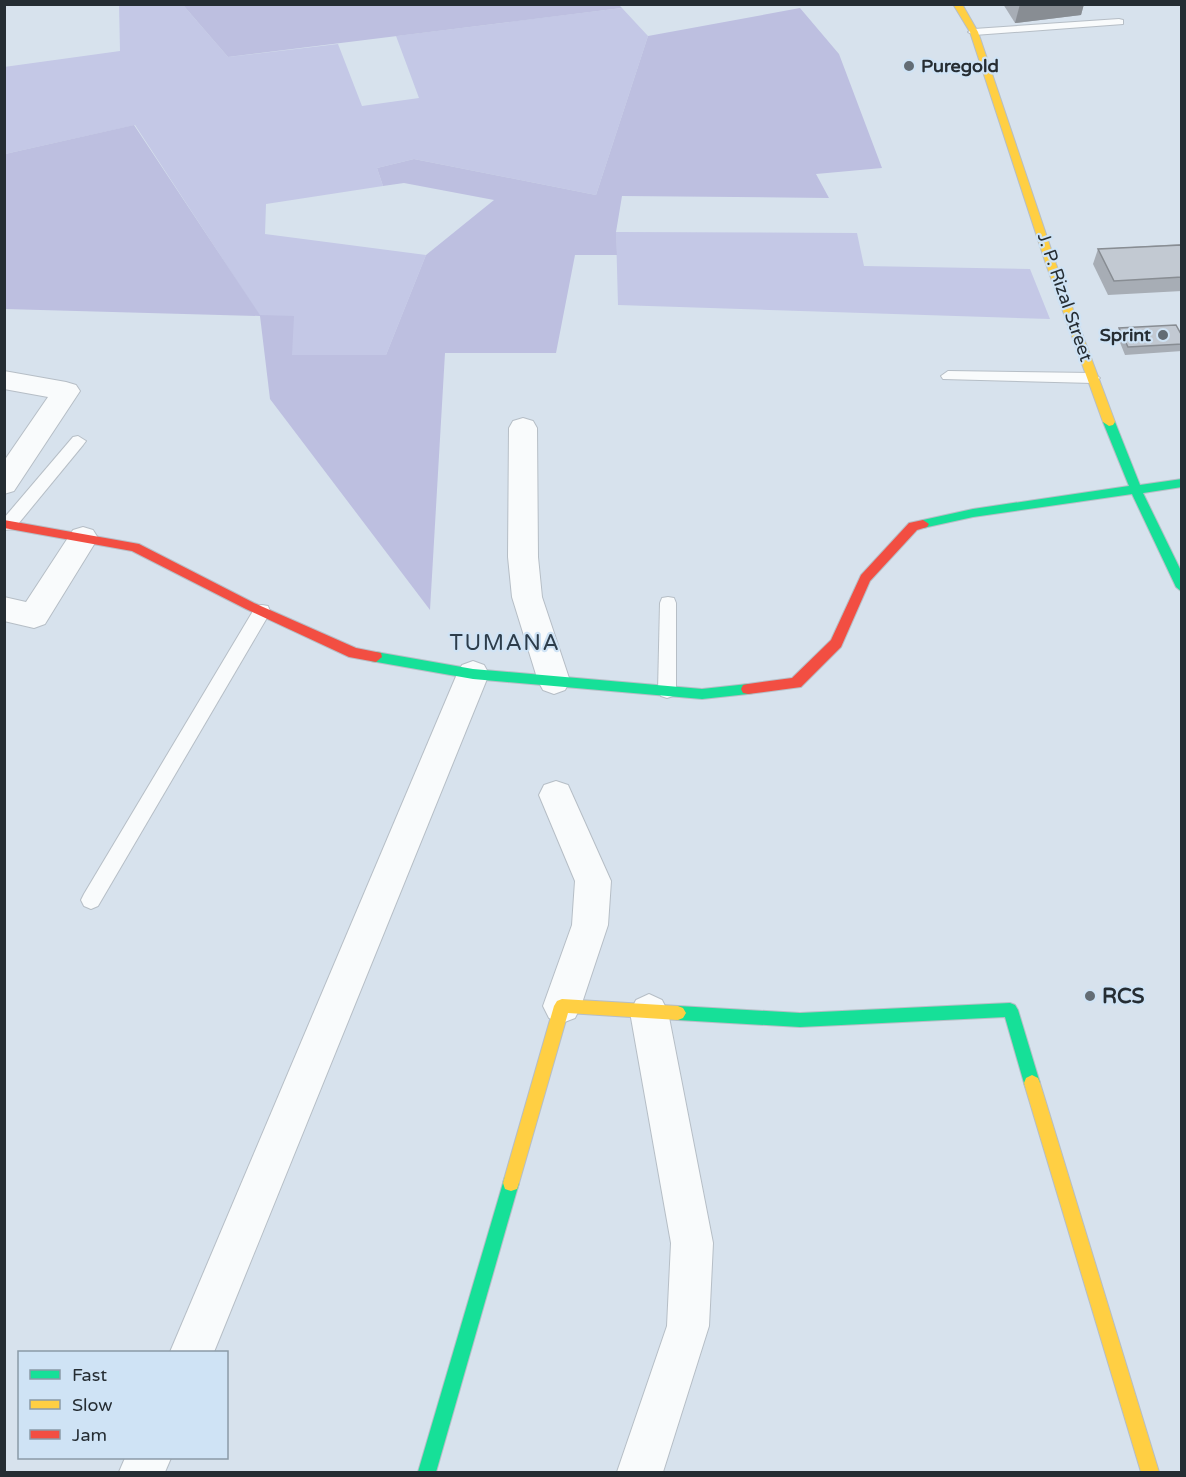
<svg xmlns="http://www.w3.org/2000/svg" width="1186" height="1477" font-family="'Varela Round',sans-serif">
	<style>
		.green { fill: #c4c8e6 }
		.forest { fill: #bdbfe0 }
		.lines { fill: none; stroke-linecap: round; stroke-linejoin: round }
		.lane-casing { stroke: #b6bec6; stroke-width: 2 }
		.street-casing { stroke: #b6bec6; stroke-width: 2 }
		.fast-casing { stroke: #b6bec6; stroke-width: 2 }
		.slow-casing { stroke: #b6bec6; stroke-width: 2 }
		.jam-casing { stroke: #b6bec6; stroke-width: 2 }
		.lane { fill: #f9fbfc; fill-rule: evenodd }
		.street { fill: #f9fbfc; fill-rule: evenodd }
		.fast { fill: #16e098; fill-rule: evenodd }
		.slow { fill: #ffcf43; fill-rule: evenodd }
		.jam { fill: #f24e42; fill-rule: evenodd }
		.wall { fill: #a7adb5 }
		.shaded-wall { fill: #888d93 }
		.building { fill: #c2c9d2; stroke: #888d93; stroke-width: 1.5 }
		.poi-dot { fill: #636c74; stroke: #cfe3f5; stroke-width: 2 }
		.labels { text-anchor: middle; stroke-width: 4.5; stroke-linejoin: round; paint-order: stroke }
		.far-poi-label { font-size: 18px; font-weight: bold; fill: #252d33; stroke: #cfe3f5; text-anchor: start }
		.far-street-label { font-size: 18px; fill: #252d33; stroke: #cfe3f5 }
		.poi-label { font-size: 21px; font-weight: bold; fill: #252d33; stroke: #cfe3f5; text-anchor: start }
		.neighbourhood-label { font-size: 22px; letter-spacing: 1.5px; fill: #2d3d4b; stroke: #cfe3f5 }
	</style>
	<rect width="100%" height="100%" fill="#d7e2ed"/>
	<g class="green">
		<path d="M119,4L183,5L228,57L338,44L362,106L419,98L396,36L622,8L648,36L596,195L414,159L377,168L383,186L266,204L265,234L426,255L386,355H292L260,316L135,125L5,154L4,67L120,51Z"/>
		<path d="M616,232L857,233L864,266L1030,269L1050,319L618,305Z"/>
	</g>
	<g class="forest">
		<path d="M619,5L622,8L228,57L183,5Z"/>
		<path d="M800,8L839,54L882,168L816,174L829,198L622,196L616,232L617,255H575L556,353H445L430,610L270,399L260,316L5,309V154L134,125L260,315L294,316L292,355H386L426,255L494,200L404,183L383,186L377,168L414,159L596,195L648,36Z"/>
	</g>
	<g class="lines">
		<g class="lane-casing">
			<g id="lane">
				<path d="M1119,19L1123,20V24L974,35L968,32L974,29Z"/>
				<path d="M948,371L1093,373L1100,378L1093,383L943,379L941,376Z"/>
				<path d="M78,436L86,441L83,445L14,529L4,530V518L73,437Z"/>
				<path d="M668,597L674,598L676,603V691L673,696L667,698L661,696L658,691L660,603L662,598Z"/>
				<path d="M262,605L268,606L270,611L268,616L98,906L91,909L84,906L81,900L84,894L256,606Z"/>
			</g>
		</g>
		<g class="street-casing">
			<g id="street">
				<path d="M4,371L66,382L76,385L80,391L14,491L4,494V461L48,397L4,389Z"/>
				<path d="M523,418L533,421L537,428L538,557L542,597L570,681L565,690L554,694L543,690L538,681L512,597L508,557L509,428L513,421Z"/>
				<path d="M83,527L93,530L98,538L45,624L34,628L4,621V597L26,602L73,530Z"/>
				<path d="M473,661L484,665L489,674L214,1352H170L457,674L462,665Z"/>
				<path d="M556,781L568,785L611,881L608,925L581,1006L575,1018L562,1023L549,1018L543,1006L572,925L575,881L539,795L544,785Z"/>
				<path d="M649,994L662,1000L668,1012L713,1243L709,1326L663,1472H617L667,1326L671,1243L630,1012L636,1000Z"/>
				<path d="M125,1458H171L165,1472H119Z"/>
			</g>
		</g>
		<g class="fast-casing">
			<g id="fast">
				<path d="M1109,418L1115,422L1140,485L1182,479V487L1143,493L1182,573V592L1176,587L1132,494L973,517L923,528L917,524L923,520L973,509L1129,486L1103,422Z"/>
				<path d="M376,652L473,669L702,689L748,684L753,685L755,689L753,693L748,694L702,699L473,679L371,661L370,657L371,653Z"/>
				<path d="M1010,1003L1015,1005L1018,1010L1040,1083L1038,1088L1032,1091L1026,1088L1024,1083L1005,1017L800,1027L678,1020L673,1018L670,1013L673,1008L678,1006L800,1013Z"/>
				<path d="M511,1175L517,1177L519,1183L436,1472H418L503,1183L505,1177Z"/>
			</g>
		</g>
		<g class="slow-casing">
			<g id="slow">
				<path d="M953,4H962L978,32L1056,264L1115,422L1113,425L1109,426L1103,422L1046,264L970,32Z"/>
				<path d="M562,999L678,1006L683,1008L686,1013L683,1018L678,1020L568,1013L519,1183L517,1189L511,1191L505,1189L503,1183L554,1006L557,1001Z"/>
				<path d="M1032,1075L1038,1078L1040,1083L1159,1472H1141L1024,1083L1026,1078Z"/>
			</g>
		</g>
		<g class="jam-casing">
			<g id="jam">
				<path d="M4,520L139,544L254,603L356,648L381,653L382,657L376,662L349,657L246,609L132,551L4,528Z"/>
				<path d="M923,520L929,524L927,527L917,530L870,581L841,647L801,687L748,694L743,693L741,689L743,685L748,684L792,678L831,640L861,575L909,523Z"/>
			</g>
		</g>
		<use href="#lane" class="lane"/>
		<use href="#street" class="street"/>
		<use href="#fast" class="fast"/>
		<use href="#slow" class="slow"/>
		<use href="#jam" class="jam"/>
	</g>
	<g class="wall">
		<path d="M1003,4H1084L1081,15L1015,23Z"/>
		<path d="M1181,244L1182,291L1108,295L1093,264L1098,249Z"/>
		<path d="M1119,328L1182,336V351L1125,355L1117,335Z"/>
	</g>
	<path class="shaded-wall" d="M1020,4H1084L1081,15L1015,23Z"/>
	<g class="building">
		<path d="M1182,245V277L1114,281L1098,249Z"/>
		<path d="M1176,325L1182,336V344L1128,347L1119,328Z"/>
	</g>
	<g class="poi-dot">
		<circle cx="909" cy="66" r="6"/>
		<circle cx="1163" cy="335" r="6"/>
		<circle cx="1090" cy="996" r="6"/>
	</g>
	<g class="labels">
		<g class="far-poi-label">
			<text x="921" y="72">Puregold</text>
			<text x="1151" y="341" text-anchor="end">Sprint</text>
		</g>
		<g class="far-street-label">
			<text transform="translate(1065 297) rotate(71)" y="6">J. P. Rizal Street</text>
		</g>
		<g class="poi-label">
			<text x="1102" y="1003">RCS</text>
		</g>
		<g class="neighbourhood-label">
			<text x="505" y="650">TUMANA</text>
		</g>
	</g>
	<rect width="1186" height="1477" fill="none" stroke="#252d33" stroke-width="12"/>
	<rect x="18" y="1351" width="210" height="108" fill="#cfe3f5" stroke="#8b9aa7" stroke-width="1.5"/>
	<rect x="30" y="1370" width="30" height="9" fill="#16e098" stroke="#8b9aa7" stroke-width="1.5"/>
	<text x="72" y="1381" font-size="18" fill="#252d33">Fast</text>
	<rect x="30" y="1400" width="30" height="9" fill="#ffcf43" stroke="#8b9aa7" stroke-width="1.5"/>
	<text x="72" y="1411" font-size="18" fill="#252d33">Slow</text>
	<rect x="30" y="1430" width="30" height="9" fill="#f24e42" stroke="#8b9aa7" stroke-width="1.5"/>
	<text x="72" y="1441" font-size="18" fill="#252d33">Jam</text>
</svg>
